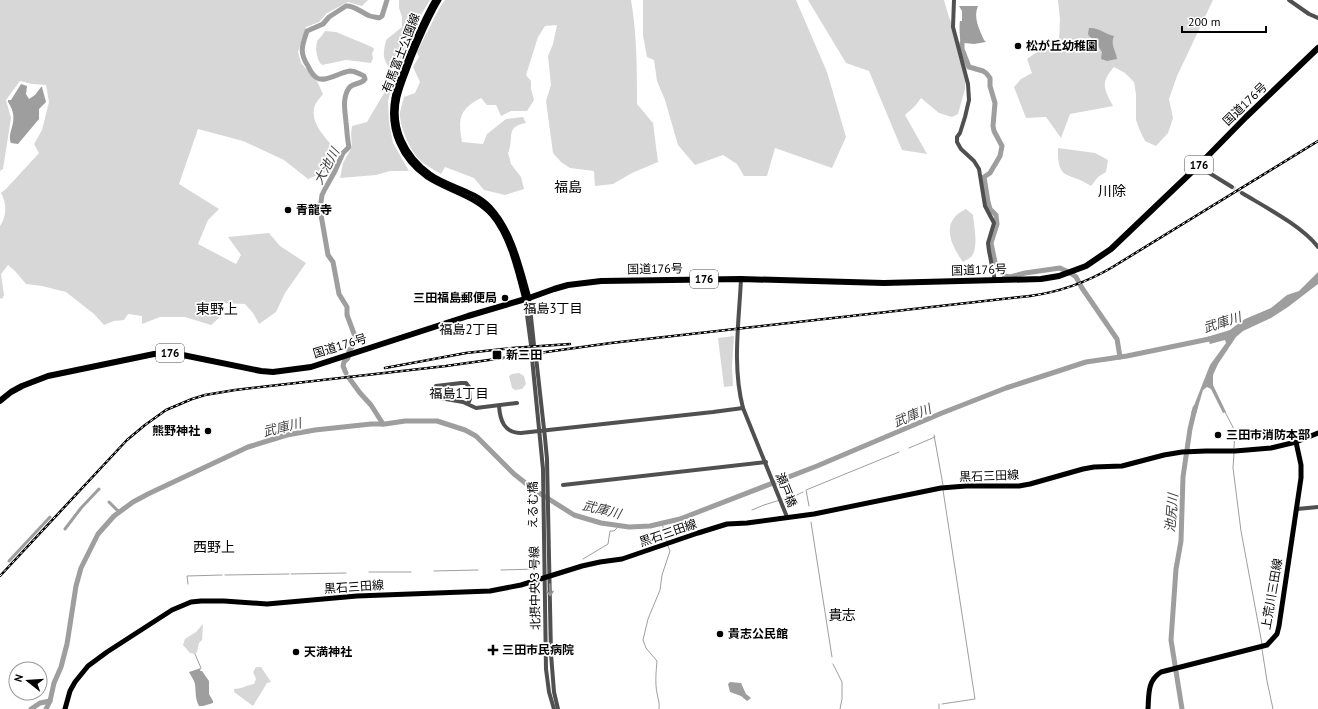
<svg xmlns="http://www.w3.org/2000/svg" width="1318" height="709" font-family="'PT Sans','Noto Sans JP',sans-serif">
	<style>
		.green { fill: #d7d7d7 }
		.water { fill: #9e9e9e }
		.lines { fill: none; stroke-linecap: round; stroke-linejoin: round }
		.stream { stroke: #9e9e9e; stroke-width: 1 }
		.canal { stroke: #9e9e9e; stroke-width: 3 }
		.river { stroke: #9e9e9e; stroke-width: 5 }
		.minor-tunnel { stroke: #d9d9d9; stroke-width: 4; stroke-dasharray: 4 2; stroke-linecap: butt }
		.minor { stroke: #505050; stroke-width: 4 }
		.major { stroke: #000; stroke-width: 5 }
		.highway { stroke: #000; stroke-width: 6 }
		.rail-casing { stroke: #000; stroke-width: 2.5 }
		.rail { stroke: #fff; stroke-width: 1; stroke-dasharray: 3; stroke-linecap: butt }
		.oneway { stroke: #969696 }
		.poi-dot { fill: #000; stroke: #fff; stroke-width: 1.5 }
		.labels { text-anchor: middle; stroke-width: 3.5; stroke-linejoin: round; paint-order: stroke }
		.shield { fill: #fff; stroke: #4c4c4c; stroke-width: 1 }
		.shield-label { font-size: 11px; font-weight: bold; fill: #000 }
		.poi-label { font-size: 12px; font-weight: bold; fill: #000; stroke: #fff; text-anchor: start }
		.street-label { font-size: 12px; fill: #000; stroke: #fff }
		.water-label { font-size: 13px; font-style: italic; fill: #3f3f3f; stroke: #fff }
		.neighbourhood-label { font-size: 13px; fill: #000; stroke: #fff }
		.quarter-label { font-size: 14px; fill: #000; stroke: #fff }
	</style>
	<rect width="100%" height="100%" fill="#fff"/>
	<g class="green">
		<path d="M0,0H368L362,6L348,2L327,13L319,22L306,27L298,52L301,63L317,81L323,94C320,98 315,103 314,108C311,124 325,137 334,148L325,172L308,179L284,160L243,141L198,129L179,184L219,209L208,220L198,244L236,264L241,255L228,237L269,233L280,246L306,263L285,293L276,312L259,324L253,313L245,304L222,303L219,318L211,325L185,317H160L142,324V316L128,314L124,320L114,321L104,325L94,314L66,292L42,286L26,284L15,271L8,265L1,274L4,295L2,299L0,298V226C7,216 7,203 1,193L6,189L39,153L34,144L42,130L49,102L46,85L32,84L20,81L6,100L11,118L3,169L0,171Z"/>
		<path d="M399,0H430L421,15L394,78L388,101L389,122L393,143L409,171H390L376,175L340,178L343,163L352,147L351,134L352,126L367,122L387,88L391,70C382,57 383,55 386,40L402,27V17L399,8Z"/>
		<path d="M445,0H631C637,35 637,69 637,104L653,123L658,162L632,173L613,184L595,186L594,171L570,168L561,162L553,153L546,101L551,85L548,56L553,44L557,25L545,26L538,37L526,75L531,81V89L534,100L527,111H511L501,116L496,105H487L481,98C459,109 458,119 462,142L483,144L487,134L506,119L523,117L526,123C504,127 515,138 508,153L511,164L521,177L524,189L505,195L484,190L474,178L445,167L441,174C433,169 424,165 418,158C409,148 399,125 400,112C401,107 403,102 404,97L415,93L420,82L413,67L419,57L417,52L440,7Z"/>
		<path d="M643,0H796L827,72L846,137L832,168L775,148L767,176H744L737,164L723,155L695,165L678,145L665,100L657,81L654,60L647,57L643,35Z"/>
		<path d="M808,0H944L948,14L967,64L965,89L958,114L952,117L939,113L921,98L915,106L905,115L927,154L902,150L869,71L846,63Z"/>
		<path d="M1058,0H1213L1177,76L1169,99L1173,118L1168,133L1156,146L1145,141L1140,131L1136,120V94L1134,82L1125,73L1114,67C1100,83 1104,89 1113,106L1070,114L1061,138L1046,117L1026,118L1014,87L1021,79L1032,73L1027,59L1041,49L1059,41L1060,19Z"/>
		<path d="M325,31L336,32L372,47L374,49L372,54L373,58L371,63L346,60L322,65C317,61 315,49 317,42C318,39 323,35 325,31Z"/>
		<path d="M1058,148L1095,153L1108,160L1106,172L1098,177L1091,186C1068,171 1057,182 1058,148Z"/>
		<path d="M966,209L973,215C974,225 979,249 971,257C969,259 965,260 963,262C950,244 940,221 966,209Z"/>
		<path d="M734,336L732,366L733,386L724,387L718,338Z"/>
		<path d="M519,373L524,376L526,384L522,389L515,390L512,388L509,376L512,374Z"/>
		<path d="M203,624L202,640L199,643L197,652L195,654L190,653L183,645L185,639L196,632Z"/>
		<path d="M256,667H261L271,682L267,683L253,706L234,692V689C241,689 247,685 254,684L256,679L253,672Z"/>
	</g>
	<g class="water">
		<path d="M959,6H978C973,17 979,29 984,40L986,42L974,44L964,43L961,45C960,42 959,24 960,21H962V11Z"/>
		<path d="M1089,28C1098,27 1105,34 1114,36C1110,44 1116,51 1117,59L1107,61L1101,59L1102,52L1094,40L1089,36L1088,34Z"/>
		<path d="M21,84L27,86L26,94L29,99L35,95L41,87H42L46,102L39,109V119L18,144L11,143C6,131 21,121 8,102V100H11Z"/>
		<path d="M1318,272V284L1288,307L1271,318L1243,331L1236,337L1218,364L1213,375V385L1226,412L1223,413L1211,389L1207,387L1203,390L1196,414L1191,413L1210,365L1226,343L1225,340L1210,344L1207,337L1230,330L1235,326L1245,319L1271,308L1287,295L1299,291Z"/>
		<path d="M201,668L200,671H202L209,681V694L213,701V703L203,706H199C195,699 196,692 195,684C194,680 191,676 189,672Z"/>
		<path d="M730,682L741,683L746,694L751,698L747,701L741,696L730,692L728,684Z"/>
	</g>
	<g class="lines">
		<g class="stream">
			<path d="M1225,412L1235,431L1234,448"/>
			<path d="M934,435L943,485"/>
			<path d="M909,448L935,437"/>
			<path d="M1234,453L1233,468L1241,531L1262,644"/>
			<path d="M783,499L788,497L791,498L803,492"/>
			<path d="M809,506L806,490L899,452"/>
			<path d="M752,510L764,505L780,500"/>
			<path d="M811,522L832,657"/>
			<path d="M662,523L667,541"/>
			<path d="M583,559L608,544L610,531H614L619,526"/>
			<path d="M501,570L537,569"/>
			<path d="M434,571L478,570"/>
			<path d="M369,572H411"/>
			<path d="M291,574L346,573"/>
			<path d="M225,575L289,574"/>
			<path d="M188,584L187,576L222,575"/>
			<path d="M1262,649L1267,681L1273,709"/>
			<path d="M195,654L201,668"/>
			<path d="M833,664L842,682V699L840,709"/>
			<path d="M942,704L975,699L943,490"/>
			<path d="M659,709C660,703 658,699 657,693C655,683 656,672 657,661L646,648L643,640L648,619L660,590L662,575L670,551L668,546"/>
			<path d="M939,709V704"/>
		</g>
		<g class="canal">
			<path d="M109,502L119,512"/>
			<path d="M65,529L81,508L99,489"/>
			<path d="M9,561L50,517"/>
		</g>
		<g class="river">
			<path d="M962,43V49L969,67L983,71L986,73L990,78V86L995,103L993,126L994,131L1002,146L1000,156L990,173L984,177L988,202L990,209L996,215L997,224L991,243L996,267L1005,276L1010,277L1025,273L1060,268L1072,274L1076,277L1082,288L1117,339L1120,357"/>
			<path d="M346,373L343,366L344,362L348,358L349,351L354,344L356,339L347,315V307L339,294L333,262L328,255L320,209L322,195L325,189L335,171L343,153L349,147C347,138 347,130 346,122C345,111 342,98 349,88C354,82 361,85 365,79L364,76C360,74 355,71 350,71C340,72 325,83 317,78C312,75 310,70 308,66C299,52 302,46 307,31L323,24L329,17L346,6C354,5 362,13 370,16C373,17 376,17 379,18L382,16L387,0"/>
			<path d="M349,378L360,393L371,405L383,424"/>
			<path d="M31,709L40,703L50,701"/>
			<path d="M46,709L50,701L54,683L61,667L67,644L76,586L81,568L98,534L114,516L133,502L150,493L248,447L287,435L315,430L371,424H385L405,421H437L465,430L476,436L514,474L533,489L574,515L601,523L629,527L650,526L680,519L817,466L942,413L1006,388L1086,362L1127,356L1214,338"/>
			<path d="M1182,709L1171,640L1176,569L1181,541L1183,477L1190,429L1195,408"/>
		</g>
		<g class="minor-tunnel">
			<path d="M1232,187L1242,193"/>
			<path d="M531,345L532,358"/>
			<path d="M534,345L536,357"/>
		</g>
		<g class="minor">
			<path d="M954,0L953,27L968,84L969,100L965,117L960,133L957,137V142L961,149L974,161L979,169L985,206L994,223L988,243L989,251L995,281"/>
			<path d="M1289,0L1309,14L1318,18"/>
			<path d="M1198,166L1232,187"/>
			<path d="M1242,193C1265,207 1302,226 1318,247"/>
			<path d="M741,279C739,322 732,366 743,408L787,517"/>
			<path d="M529,298L534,345"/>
			<path d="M525,300L531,345"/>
			<path d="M536,357L545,438L547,459L551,654L554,692L558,709"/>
			<path d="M532,358L543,469L546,669L549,692L554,709"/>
			<path d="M468,404L470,399L469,387L466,383H461L436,386L437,394L440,398L463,402L476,408L517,403"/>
			<path d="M499,406C500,420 504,433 521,433L713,412L743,408"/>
			<path d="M563,485L766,462"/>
			<path d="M1297,509L1318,507"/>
		</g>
		<g class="major">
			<path d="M435,0C424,18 416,38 408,58C403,71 396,84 394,98C388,129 401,159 427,177C448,191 474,195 492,215C510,236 518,273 525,300"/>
			<path d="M439,0C428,18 420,38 412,57C407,71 401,84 398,97C391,127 405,156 430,174C448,187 474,190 490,207C513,232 520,267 529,298"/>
			<path d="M65,709L70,691L75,682L88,666L107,652L172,610L191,602L201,601H224L267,604L357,596L490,591L521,585L582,566L600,562L622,559L698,533L727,524L747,523L814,514L941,488L966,486H1019L1030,484L1083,469L1094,467L1122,466L1164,455L1182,452L1206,451H1235L1271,448L1296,442L1318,433"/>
			<path d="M1148,709C1149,695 1147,681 1161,672L1267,645L1277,634L1279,626L1301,478V465L1296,442"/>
		</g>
		<path class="highway" d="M0,401L11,392L22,386L48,376L154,354L173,353L261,371L273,372L311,367L468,316L529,298L554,289L568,285L601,281L741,279L884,283L1041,279L1059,276L1086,266L1111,249L1198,166L1246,117L1318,48"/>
		<g class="rail-casing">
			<g id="rail">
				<path d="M385,368L466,353L512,348L570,344"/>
				<path d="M0,576L127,440L145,425L166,410L192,399L205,395L235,390L446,366L611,343L1030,296C1060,292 1085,283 1111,268L1318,141"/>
			</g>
		</g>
		<use href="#rail" class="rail"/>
	</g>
	<defs><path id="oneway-shaft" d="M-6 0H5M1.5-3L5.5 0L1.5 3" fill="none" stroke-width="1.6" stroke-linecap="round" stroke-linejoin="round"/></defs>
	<use class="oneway" href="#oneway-shaft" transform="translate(550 590) rotate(88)"/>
	<g class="poi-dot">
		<circle cx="1018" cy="46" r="4"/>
		<circle cx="288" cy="210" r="4"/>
		<circle cx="505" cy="298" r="4"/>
		<rect x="492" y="350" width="10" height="10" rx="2"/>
		<circle cx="208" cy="431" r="4"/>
		<circle cx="1218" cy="435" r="4"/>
		<circle cx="720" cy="634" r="4"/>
		<path d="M491 644h4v4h4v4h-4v4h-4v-4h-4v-4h4z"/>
		<circle cx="296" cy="652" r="4"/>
	</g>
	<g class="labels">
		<g class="shield">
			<rect x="1185" y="156" width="28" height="18" rx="3"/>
			<rect x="690" y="270" width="28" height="18" rx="3"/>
			<rect x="156" y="344" width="28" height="18" rx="3"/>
		</g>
		<g class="shield-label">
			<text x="1199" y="169">176</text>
			<text x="704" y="283">176</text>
			<text x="170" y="357">176</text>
		</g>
		<g class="poi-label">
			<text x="1026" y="50">松が丘幼稚園</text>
			<text x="296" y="214">青龍寺</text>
			<text x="497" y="302" text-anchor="end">三田福島郵便局</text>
			<text x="506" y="359">新三田</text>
			<text x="200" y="435" text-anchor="end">熊野神社</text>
			<text x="1226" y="439">三田市消防本部</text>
			<text x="728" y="638">貴志公民館</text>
			<text x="502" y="654">三田市民病院</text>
			<text x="304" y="656">天満神社</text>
		</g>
		<g class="street-label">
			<text transform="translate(401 53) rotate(-69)" y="4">有馬富士公園線</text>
			<text transform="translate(1245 104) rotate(-44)" y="4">国道176号</text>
			<text transform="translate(655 269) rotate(-1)" y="4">国道176号</text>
			<text transform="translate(979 270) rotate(-2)" y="4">国道176号</text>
			<text transform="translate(340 346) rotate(-17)" y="4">国道176号</text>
			<text transform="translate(989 476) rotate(-2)" y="4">黒石三田線</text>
			<text transform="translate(786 490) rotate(68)" y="4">瀬戸橋</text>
			<text transform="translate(533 505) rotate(-90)" y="4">えるむ橋</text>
			<text transform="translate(668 533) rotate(-19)" y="4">黒石三田線</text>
			<text transform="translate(354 587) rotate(-4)" y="4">黒石三田線</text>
			<text transform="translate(535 588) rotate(-91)" y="4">北摂中央３号線</text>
			<text transform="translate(1272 594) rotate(-80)" y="4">上荒川三田線</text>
		</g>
		<g class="water-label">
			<text transform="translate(326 166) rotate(-62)" y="5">大池川</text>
			<text transform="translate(1222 322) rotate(-18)" y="5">武庫川</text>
			<text transform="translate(912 415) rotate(-22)" y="5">武庫川</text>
			<text transform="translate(282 427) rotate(-14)" y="5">武庫川</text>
			<text transform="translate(602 509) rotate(14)" y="5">武庫川</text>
			<text transform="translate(1171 513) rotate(-85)" y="5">池尻川</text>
		</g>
		<g class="neighbourhood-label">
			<text x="553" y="313">福島3丁目</text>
			<text x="469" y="334">福島2丁目</text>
			<text x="459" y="398">福島1丁目</text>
		</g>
		<g class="quarter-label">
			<text x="568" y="192">福島</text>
			<text x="1112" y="196">川除</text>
			<text x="217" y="314">東野上</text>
			<text x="214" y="552">西野上</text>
			<text x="842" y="620">貴志</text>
		</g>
	</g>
	<g transform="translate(28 681) rotate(287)"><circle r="19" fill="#ffffff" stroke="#999999"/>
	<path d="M0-3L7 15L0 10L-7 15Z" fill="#000000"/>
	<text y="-6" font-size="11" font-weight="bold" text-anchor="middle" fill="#000000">N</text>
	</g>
	<path d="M1182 26v6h84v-6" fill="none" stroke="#000000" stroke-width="2"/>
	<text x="1188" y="26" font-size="12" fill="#000000" stroke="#ffffff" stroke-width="3" paint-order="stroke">200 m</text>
</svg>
